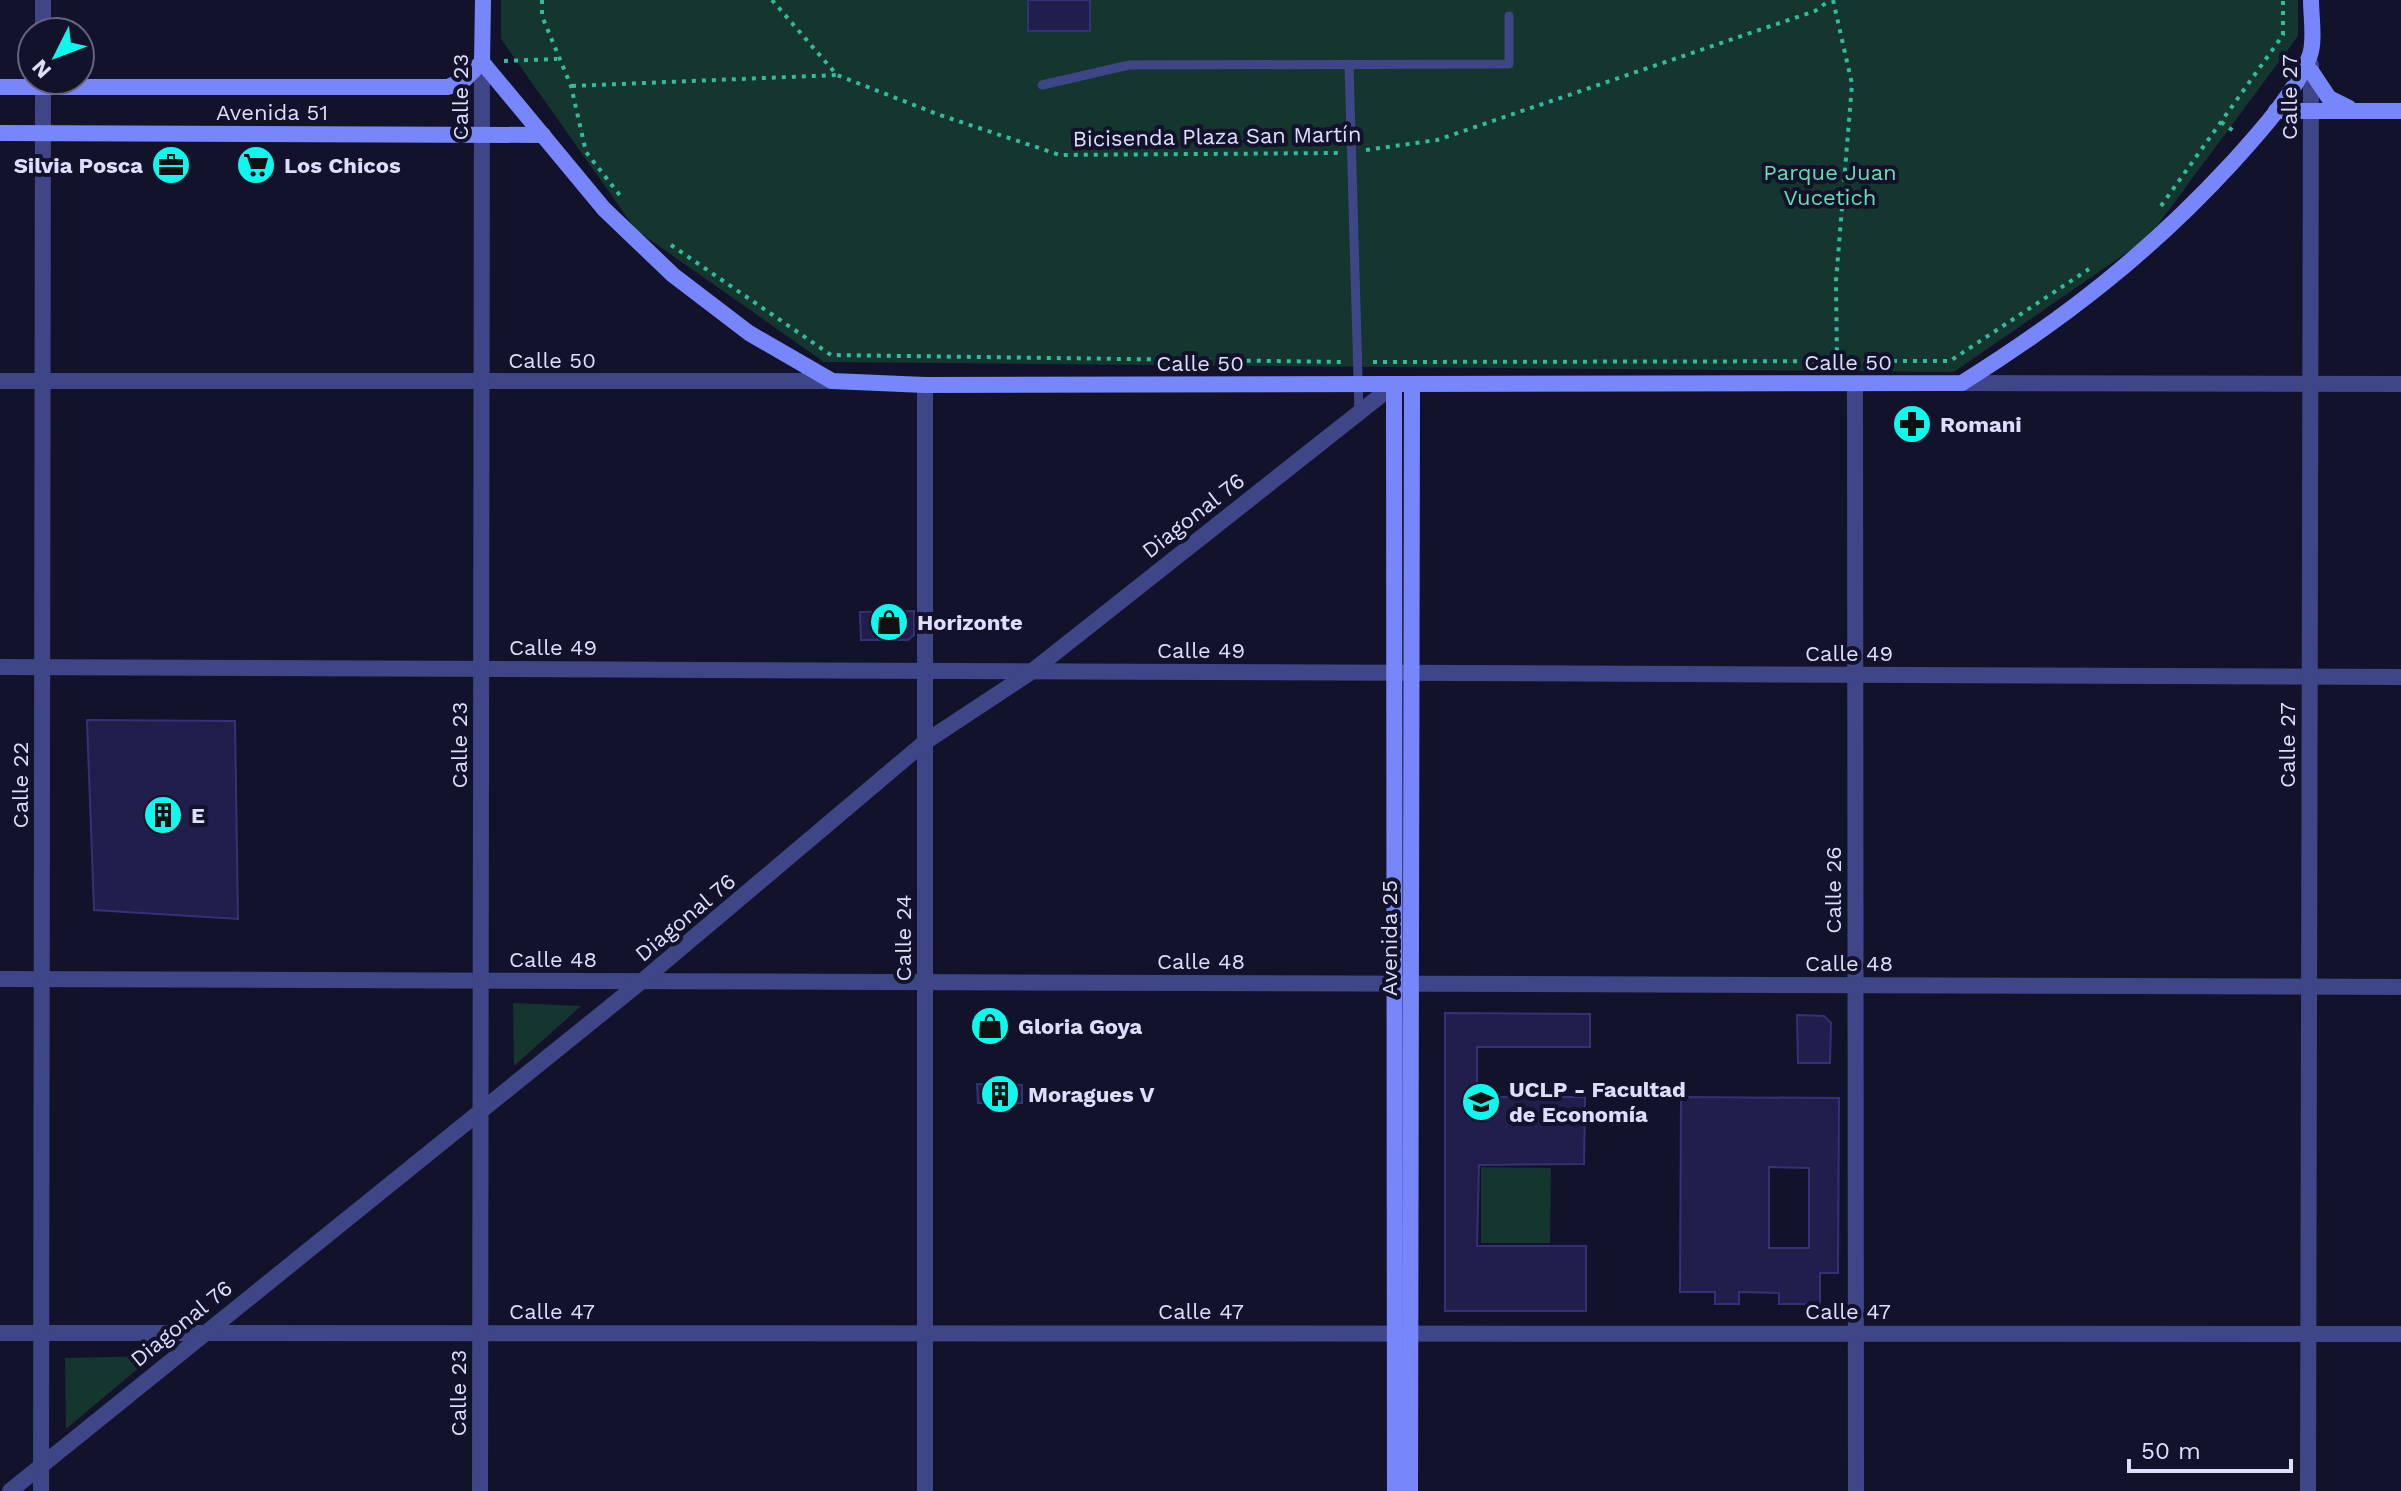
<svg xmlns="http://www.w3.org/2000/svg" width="2401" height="1491" font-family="'Work Sans',sans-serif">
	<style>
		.green { fill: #15352f }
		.building { fill: #211e4b; stroke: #353177; stroke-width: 2; fill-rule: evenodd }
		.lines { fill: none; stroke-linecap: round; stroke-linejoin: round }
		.path { stroke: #34ba9f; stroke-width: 4; stroke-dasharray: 4 6; stroke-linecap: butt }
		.lane { stroke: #3e4688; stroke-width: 9 }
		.street { stroke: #3e4688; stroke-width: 16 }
		.secondary { stroke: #7787fb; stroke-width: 16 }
		.labels { text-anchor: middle; stroke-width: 8; stroke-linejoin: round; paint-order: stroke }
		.street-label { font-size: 22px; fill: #dddefe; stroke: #13122b }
		.poi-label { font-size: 22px; font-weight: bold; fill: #dddefe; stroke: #13122b; text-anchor: start }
		.park-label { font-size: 22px; fill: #69deb0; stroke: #13122b }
	</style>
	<rect width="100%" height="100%" fill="#13122b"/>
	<g class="green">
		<path d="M501,0H2298V36L2148,238L1954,372L824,362L636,230L501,39Z"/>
		<path d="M513,1003L581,1006L514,1066Z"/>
		<path d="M1481,1167L1551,1168L1550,1243H1481Z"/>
		<path d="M153,1356L66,1429L65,1358Z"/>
	</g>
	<g class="building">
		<rect x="1028" y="0" width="62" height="31"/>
		<path d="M914,611V635L908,640H861L860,612Z"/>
		<path d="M87,720L235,721L238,919L94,910Z"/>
		<path d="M1445,1013L1590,1014V1047H1477V1097H1585L1584,1164L1479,1165L1477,1246H1586V1311H1445Z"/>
		<path d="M980,1015H996L995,1037L975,1038L974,1021Z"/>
		<path d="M1797,1015L1824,1016L1831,1023L1830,1063H1798Z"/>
		<path d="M977,1084L1022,1085V1103H978Z"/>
		<path d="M1681,1097L1839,1098L1838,1273H1820V1304H1779V1293L1739,1292V1304H1715V1292H1680ZM1769,1167L1809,1168V1248H1769Z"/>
	</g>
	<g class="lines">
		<g class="path">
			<path d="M542,0V16L571,86L586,152L622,198"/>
			<path d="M772,0L837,75L937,114L1060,155L1338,153"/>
			<path d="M1833,0L1852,84L1836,281L1837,363"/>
			<path d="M504,61L557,59"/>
			<path d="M572,86L837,75"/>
			<path d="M2221,122L2235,132"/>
			<path d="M1366,150L1437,140L1815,11L1830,0"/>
			<path d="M2161,206L2283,35V0"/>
			<path d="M671,245L831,355L1345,362"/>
			<path d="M1373,362L1950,361L2089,269"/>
		</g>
		<g class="lane">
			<path d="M1349,64L1359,412"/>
			<path d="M1042,85L1129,65L1509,64V16"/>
		</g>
		<g class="street">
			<path d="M43,32V0"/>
			<path d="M0,381H832"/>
			<path d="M1962,383L2401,384"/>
			<path d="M925,385V1491"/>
			<path d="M1855,385L1856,1491"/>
			<path d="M0,667L2401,677"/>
			<path d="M0,979L2401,987"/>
			<path d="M0,1333L2401,1334"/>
			<path d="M10,1491L642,981L925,742L1031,672L1394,385"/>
			<path d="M41,1491L43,80"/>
			<path d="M480,1491L482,62"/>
			<path d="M2308,1491L2311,65"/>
		</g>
		<g class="secondary">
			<path d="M482,62L604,209L673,275L749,333L832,381L925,385L1962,383C2064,319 2149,253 2231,164C2258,134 2296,93 2310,55C2315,40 2311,16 2311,0"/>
			<path d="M482,62L483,0"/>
			<path d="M2311,71L2329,98L2349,108"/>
			<path d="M0,87H448L465,79L482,62"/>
			<path d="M2276,111H2401"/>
			<path d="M0,133L543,135"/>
			<path d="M1394,385L1395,1491"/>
			<path d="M1410,1491L1412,385"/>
		</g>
	</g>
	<defs>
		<g id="office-disc" transform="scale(2)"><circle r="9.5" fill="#0ef8ee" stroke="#13122b"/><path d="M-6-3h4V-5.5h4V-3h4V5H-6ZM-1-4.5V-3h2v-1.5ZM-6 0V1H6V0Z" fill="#111"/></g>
		<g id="supermarket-disc" transform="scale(2)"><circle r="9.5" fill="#0ef8ee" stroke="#13122b"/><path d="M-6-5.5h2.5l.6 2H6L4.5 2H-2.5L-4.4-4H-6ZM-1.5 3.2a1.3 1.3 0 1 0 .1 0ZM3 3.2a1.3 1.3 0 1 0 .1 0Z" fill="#111"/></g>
		<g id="pharmacy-disc" transform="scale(2)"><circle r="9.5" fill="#0ef8ee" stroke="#13122b"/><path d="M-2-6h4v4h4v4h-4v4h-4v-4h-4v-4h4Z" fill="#111"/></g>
		<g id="shop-disc" transform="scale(2)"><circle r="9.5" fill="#0ef8ee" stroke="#13122b"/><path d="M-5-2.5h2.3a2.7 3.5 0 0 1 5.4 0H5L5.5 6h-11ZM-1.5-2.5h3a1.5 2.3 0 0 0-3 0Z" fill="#111"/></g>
		<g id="building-disc" transform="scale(2)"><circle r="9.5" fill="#0ef8ee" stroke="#13122b"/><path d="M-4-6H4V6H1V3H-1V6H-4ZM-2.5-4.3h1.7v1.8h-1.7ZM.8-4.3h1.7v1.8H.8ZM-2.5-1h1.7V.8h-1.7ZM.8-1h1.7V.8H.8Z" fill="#111"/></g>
		<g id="university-disc" transform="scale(2)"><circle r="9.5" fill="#0ef8ee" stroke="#13122b"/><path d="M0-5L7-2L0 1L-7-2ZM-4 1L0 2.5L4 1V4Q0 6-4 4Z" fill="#111"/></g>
	</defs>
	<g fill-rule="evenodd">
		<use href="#office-disc" x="171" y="165"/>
		<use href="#supermarket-disc" x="256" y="165"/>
		<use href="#pharmacy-disc" x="1912" y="424"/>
		<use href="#shop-disc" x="889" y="622"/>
		<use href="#building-disc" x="163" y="815"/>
		<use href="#shop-disc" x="990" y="1026"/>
		<use href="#building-disc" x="1000" y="1094"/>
		<use href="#university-disc" x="1481" y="1102"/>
	</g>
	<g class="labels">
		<g class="street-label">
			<text transform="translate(460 97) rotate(-90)" y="8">Calle 23</text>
			<text transform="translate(2289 97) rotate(-90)" y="8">Calle 27</text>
			<text x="272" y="120">Avenida 51</text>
			<text transform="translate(1217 136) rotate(-1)" y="8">Bicisenda Plaza San Martín</text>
			<text x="552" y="368">Calle 50</text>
			<text x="1848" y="370">Calle 50</text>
			<text x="1200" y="371">Calle 50</text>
			<text transform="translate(1193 515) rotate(-38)" y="8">Diagonal 76</text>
			<text x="553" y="655">Calle 49</text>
			<text x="1201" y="658">Calle 49</text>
			<text x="1849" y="661">Calle 49</text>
			<text transform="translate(459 745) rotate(-90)" y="8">Calle 23</text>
			<text transform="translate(2287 745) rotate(-90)" y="8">Calle 27</text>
			<text transform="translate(20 785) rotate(-90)" y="8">Calle 22</text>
			<text transform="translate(1833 890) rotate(-90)" y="8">Calle 26</text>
			<text transform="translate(685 917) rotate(-40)" y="8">Diagonal 76</text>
			<text transform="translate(903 938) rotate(-90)" y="8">Calle 24</text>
			<text transform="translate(1389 938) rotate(-90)" y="8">Avenida 25</text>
			<text x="553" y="967">Calle 48</text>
			<text x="1201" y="969">Calle 48</text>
			<text x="1849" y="971">Calle 48</text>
			<text x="552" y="1319">Calle 47</text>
			<text x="1201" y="1319">Calle 47</text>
			<text x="1848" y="1319">Calle 47</text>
			<text transform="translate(181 1323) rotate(-39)" y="8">Diagonal 76</text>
			<text transform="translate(458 1393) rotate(-90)" y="8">Calle 23</text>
		</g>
		<g class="poi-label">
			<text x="143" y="173" text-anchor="end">Silvia Posca</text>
			<text x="284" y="173">Los Chicos</text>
			<text x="1940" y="432">Romani</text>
			<text x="917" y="630">Horizonte</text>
			<text x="191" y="823">E</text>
			<text x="1018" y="1034">Gloria Goya</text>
			<text x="1509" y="1097">UCLP - Facultad<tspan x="1509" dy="25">de Economía</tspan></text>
			<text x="1028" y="1102">Moragues V</text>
		</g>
		<g class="park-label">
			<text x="1830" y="180">Parque Juan<tspan x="1830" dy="25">Vucetich</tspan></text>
		</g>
	</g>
	<g transform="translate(56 56) rotate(228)"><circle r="38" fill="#13122b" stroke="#64647f" stroke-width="2"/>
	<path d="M0-6L14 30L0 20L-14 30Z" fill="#0ef8ee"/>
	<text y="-12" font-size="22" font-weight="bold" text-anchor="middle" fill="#dddefe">N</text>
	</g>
	<path d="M2129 1459v12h162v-12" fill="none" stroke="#dddefe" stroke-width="4"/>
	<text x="2141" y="1459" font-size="24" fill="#dddefe" stroke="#13122b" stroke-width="6" paint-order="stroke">50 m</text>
</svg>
